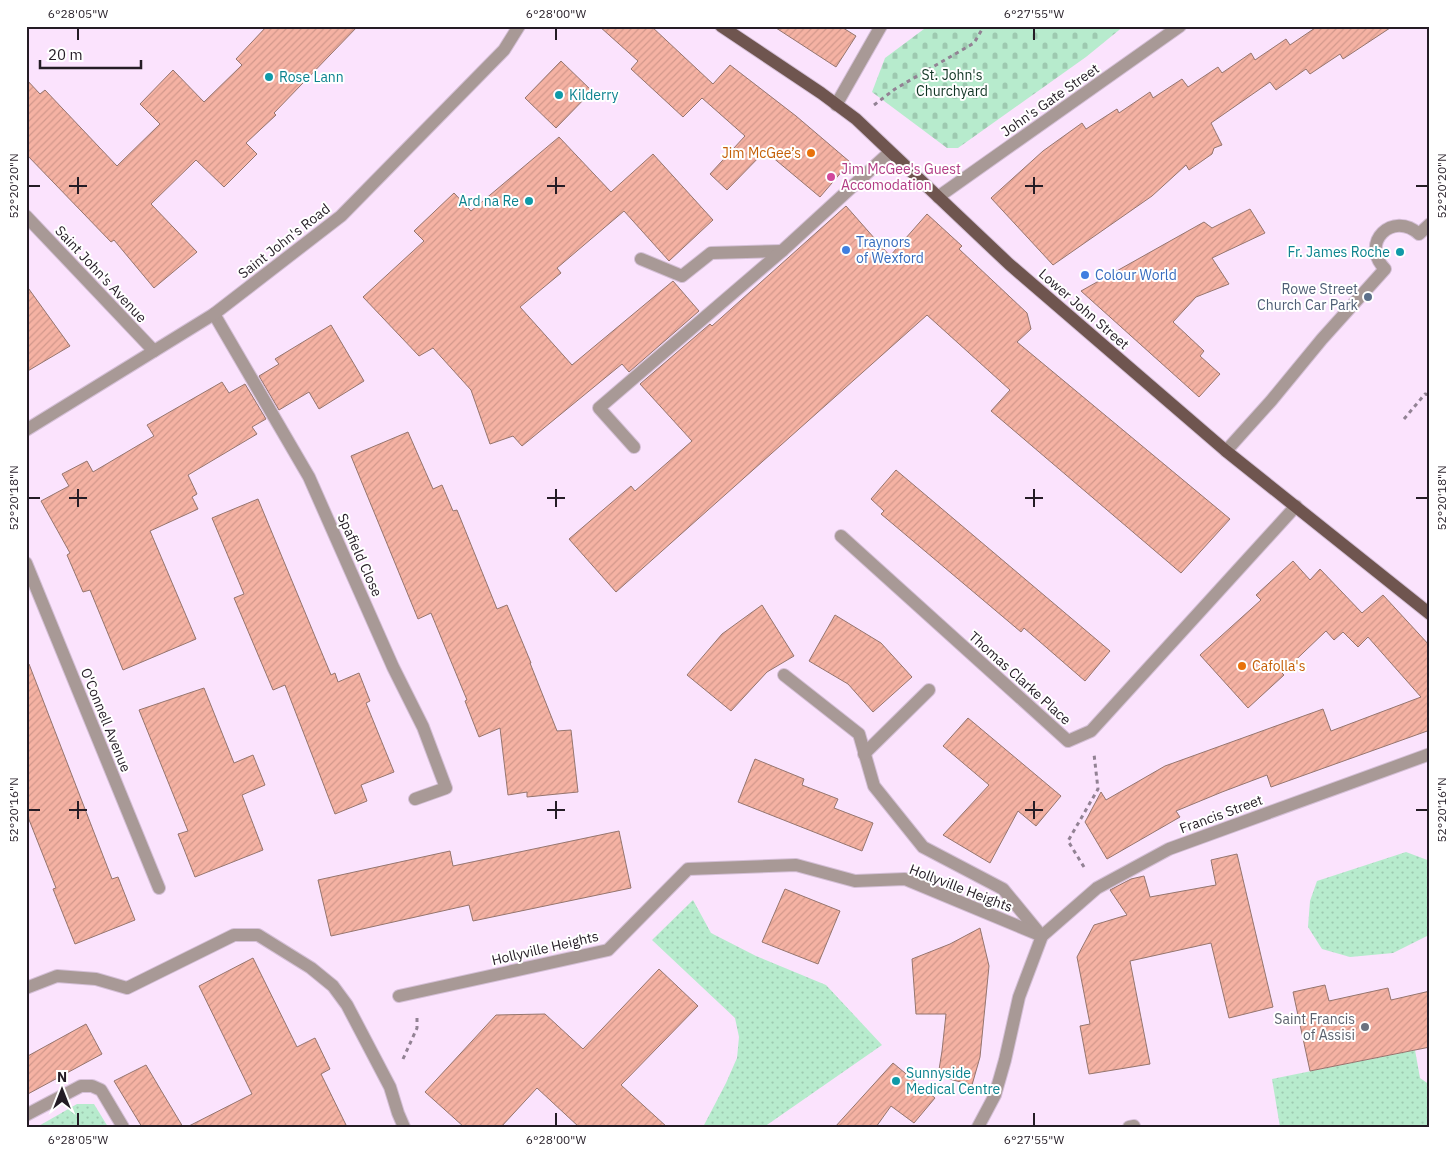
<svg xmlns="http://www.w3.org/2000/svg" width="1456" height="1153" font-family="'IBM Plex Sans',sans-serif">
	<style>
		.grass { fill: url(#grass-dots) }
		.cemetery { fill: url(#cemetery-stones) }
		.building { fill: url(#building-hatch); stroke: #95756e }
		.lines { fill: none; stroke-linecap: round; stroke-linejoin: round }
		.minor-casing { stroke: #d4bfd6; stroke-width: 14 }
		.major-casing { stroke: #d4bfd6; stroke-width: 14 }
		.path { stroke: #928294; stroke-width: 3; stroke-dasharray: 4 4; stroke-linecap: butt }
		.minor { stroke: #a89996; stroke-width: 12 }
		.major { stroke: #6f554f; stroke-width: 12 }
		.ticks { fill: none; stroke: #241c25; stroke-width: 2 }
		.culture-dot { fill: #0f9aa8; stroke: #fff; stroke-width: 2 }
		.food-dot { fill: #e8710a; stroke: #fff; stroke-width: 2 }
		.hotel-dot { fill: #d1479c; stroke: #fff; stroke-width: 2 }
		.shop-dot { fill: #3f7fe0; stroke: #fff; stroke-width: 2 }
		.service-dot { fill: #5c6f8a; stroke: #fff; stroke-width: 2 }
		.worship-dot { fill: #6b7280; stroke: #fff; stroke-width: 2 }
		.labels { text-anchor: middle; stroke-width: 4; stroke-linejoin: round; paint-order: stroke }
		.park-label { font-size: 14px; fill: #0f3322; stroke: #fff }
		.culture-label { font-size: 14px; fill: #0d838f; stroke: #fff; text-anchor: start }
		.street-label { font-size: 14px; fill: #241c25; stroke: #fff }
		.food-label { font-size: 14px; fill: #c56008; stroke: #fff; text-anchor: end }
		.hotel-label { font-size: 14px; fill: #b23c85; stroke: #fff; text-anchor: start }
		.shop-label { font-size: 14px; fill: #366cbe; stroke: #fff; text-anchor: start }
		.service-label { font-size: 14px; fill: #4e5e75; stroke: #fff; text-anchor: end }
		.worship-label { font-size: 14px; fill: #5b616d; stroke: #fff; text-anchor: end }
		.neatline { fill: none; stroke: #241c25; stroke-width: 2 }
		.ticks-label { font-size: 12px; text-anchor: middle; fill: #241c25 }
	</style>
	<defs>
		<pattern id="grass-dots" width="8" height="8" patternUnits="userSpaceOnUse" patternTransform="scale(1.25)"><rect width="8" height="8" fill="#b7ebcd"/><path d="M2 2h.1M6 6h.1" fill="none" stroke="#9dc9b0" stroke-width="1.8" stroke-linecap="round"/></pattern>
		<pattern id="cemetery-stones" width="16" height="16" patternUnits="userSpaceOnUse" patternTransform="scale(1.25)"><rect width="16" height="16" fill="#b7ebcd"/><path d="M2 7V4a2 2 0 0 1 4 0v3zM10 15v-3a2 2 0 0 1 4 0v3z" fill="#9dc9b0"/></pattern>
		<pattern id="building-hatch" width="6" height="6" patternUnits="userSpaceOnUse" patternTransform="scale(1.25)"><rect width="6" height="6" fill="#f5b2a3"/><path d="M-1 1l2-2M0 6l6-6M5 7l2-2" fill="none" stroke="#d2988c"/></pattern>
	</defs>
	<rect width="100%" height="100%" fill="#fbe3fd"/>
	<g class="grass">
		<path d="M1406,852L1430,861V932L1427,936L1393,953L1350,957L1322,949L1308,927L1310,901L1317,881Z"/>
		<path d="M693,900L711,933L756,956L826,985L882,1045L764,1127H703L726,1083L737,1058L739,1037L735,1018L652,940Z"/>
		<path d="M1415,1050L1420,1078L1430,1085V1127H1280L1272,1079Z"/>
		<path d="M77,1104H94L108,1127H37Z"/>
	</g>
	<path class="cemetery" d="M928,26H1124L1086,57L958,148H947L872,92L885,58Z"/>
	<g class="building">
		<path d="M267,26H358L274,113L276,115L246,143L257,154L224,187L196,160L151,204L197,252L154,288L114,240L111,242L26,154V79L40,94L45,90L117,166L160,124L140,104L173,70L204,102L242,65L236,59Z"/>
		<path d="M599,26H651L713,84L730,65L796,116L850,162L820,197L765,151L727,190L710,174L745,136L702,98L683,117L631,69L638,61Z"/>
		<path d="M773,26H840L856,36L836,67Z"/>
		<path d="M1318,26H1393L1343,59L1340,54L1310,74L1306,69L1276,90L1270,82L1211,123L1222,145L1214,148L1212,154L1189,170L1186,165L1152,196L1053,265L991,198L1043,151L1082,123L1086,129L1117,109L1119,113L1150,92L1153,98L1182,79L1188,87L1218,67L1222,73L1251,53L1255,60L1286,39L1290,45Z"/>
		<path d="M561,61L592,91L556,128L525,98Z"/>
		<path d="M559,137L611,192L653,154L713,220L669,261L624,211L557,268L561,273L520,307L572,365L673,281L699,311L629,372L622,364L522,446L513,436L490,444L471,390L433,348L419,356L363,297L424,241L414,231L454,193L471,211Z"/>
		<path d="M846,206L890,256L927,214L962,246L959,249L1027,313L1031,329L1017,342L1230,519L1181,573L991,411L1010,390L927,315L616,592L569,539L631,486L635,491L692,441L640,384L710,324L712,326Z"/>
		<path d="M1250,209L1265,233L1212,258L1229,284L1196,297L1173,322L1204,351L1200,356L1220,374L1199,397L1081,291L1204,222L1212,228Z"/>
		<path d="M26,285L70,346L26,372Z"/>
		<path d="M331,325L364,381L319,409L309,392L279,410L259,376L279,364L275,359Z"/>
		<path d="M222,382L229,393L245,384L266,419L252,427L257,434L188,475L197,494L192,497L198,509L150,531L196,639L123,670L90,590L83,592L67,555L70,553L41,501L69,486L62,474L87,461L93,472L154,436L147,425Z"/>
		<path d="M408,432L433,489L442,485L453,511L457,510L497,609L507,605L531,663H530L557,731L571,730L578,792L527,797V792L508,795L500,728L479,737L465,701L467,700L431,613L418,619L351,456Z"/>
		<path d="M896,470L1110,651L1085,681L1024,628L1021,632L881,514L884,511L871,499Z"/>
		<path d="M258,499L331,675L335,673L338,682L359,673L370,701L366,703L394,772L361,785L367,801L335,814L285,685L273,690L234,598L244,594L212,518Z"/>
		<path d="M1293,561L1310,580L1320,569L1362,613L1383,595L1430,646V730L1271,787L1267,775L1222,792L1176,811L1180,817L1107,859L1085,822L1101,792L1106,800L1165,766L1323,709L1331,731L1421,697L1368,637L1358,647L1343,632L1334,640L1326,631L1282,673L1284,675L1248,708L1200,655L1261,600L1256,595Z"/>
		<path d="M762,605L794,656L767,672L731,711L687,675L722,634Z"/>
		<path d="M835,615L881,643L912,677L873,712L848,684L809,661Z"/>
		<path d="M29,664L112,879L118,877L135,920L75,944L53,889L56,888L26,812V665Z"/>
		<path d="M204,688L234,763L253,755L265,785L242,795L263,850L195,877L178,834L188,831L139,710Z"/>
		<path d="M968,718L1061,796L1036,826L1018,811L990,863L943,835L989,785L943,746Z"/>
		<path d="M755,759L804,779L802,785L838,799L834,808L873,823L862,851L738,802Z"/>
		<path d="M619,831L631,888L473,921L469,905L331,936L318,880L450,851L453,866Z"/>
		<path d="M1237,854L1273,1007L1229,1018L1211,943L1130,961L1150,1064L1089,1074L1080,1026L1090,1024L1077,957L1094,925L1127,915L1110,890L1131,879L1144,876L1150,897L1216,885L1211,860Z"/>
		<path d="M785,889L840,911L818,964L762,942Z"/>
		<path d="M980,928L989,966L980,1057L972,1085L938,1076L942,1051L946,1014H916L912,959L950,944Z"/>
		<path d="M253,958L297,1047L315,1038L330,1069L321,1074L347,1127H187L252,1094L199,986Z"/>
		<path d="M659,969L698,1006L621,1085L667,1127H579L537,1088L501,1127H464L425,1092L496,1015L545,1014L583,1049Z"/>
		<path d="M1325,985L1329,1001L1388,988L1391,1000L1430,991V1047L1310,1071L1293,992Z"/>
		<path d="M86,1024L102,1054L26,1095V1057Z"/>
		<path d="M893,1063L935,1098L914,1123L891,1106L876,1127H835Z"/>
		<path d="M146,1065L162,1092L183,1127H142L114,1081Z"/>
	</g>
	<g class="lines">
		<g class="minor-casing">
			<g id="minor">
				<path d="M836,105L881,26"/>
				<path d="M938,197L1180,26"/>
				<path d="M26,216L154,351"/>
				<path d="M641,259L682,276L711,253L782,251"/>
				<path d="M214,314L309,477L393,667L423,727L446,788L415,799"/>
				<path d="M26,430L214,314L341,216L504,50L519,26"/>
				<path d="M634,447L599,408L782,251L890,152"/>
				<path d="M1226,451L1271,401L1322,339L1385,269C1359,243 1393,210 1419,234L1430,224"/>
				<path d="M841,536L1068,741L1091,731L1296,506"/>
				<path d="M26,563L159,888"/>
				<path d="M784,675L859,734L874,786L923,847L1003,889L1040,934"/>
				<path d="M864,754L929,690"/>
				<path d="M26,988L57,976L96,979L127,988L234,935H258L311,968L333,986L347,1005L390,1087L398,1113L404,1127"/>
				<path d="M399,996L608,950L688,869L796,865L855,881L905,879L1042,936"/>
				<path d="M26,1115L81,1086H92L101,1090L123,1127"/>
				<path d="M978,1127L995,1095L1005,1060L1019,997L1042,936L1097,888L1169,849L1430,754"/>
				<path d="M1129,1127L1134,1126"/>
			</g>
		</g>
		<g class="major-casing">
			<path id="major" d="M721,26L821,93L856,119L1009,264L1226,451L1430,614"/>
		</g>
		<g class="path">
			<path d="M874,105L895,89L974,43L984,26"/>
			<path d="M1404,419L1425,394L1430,395"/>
			<path d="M1084,867L1068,841L1098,789L1094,754"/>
			<path d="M403,1059L417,1028V1016"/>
		</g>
		<use href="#minor" class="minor"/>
		<use href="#major" class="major"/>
	</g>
	<path class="ticks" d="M78,28V40M556,28V40M1034,28V40M78,177V194M556,177V194M1034,177V194M28,186H40M69,186H87M547,186H565M1025,186H1043M1416,186H1428M78,489V507M556,489V507M1034,489V507M28,498H40M69,498H87M547,498H565M1025,498H1043M1416,498H1428M78,801V819M556,801V819M1034,801V819M28,810H40M69,810H87M547,810H565M1025,810H1043M1416,810H1428M78,1113V1126M556,1113V1126M1034,1113V1126"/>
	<g class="culture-dot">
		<circle cx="269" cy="77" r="5"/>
		<circle cx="559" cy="95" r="5"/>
		<circle cx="529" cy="201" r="5"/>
		<circle cx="1400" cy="252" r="5"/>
		<circle cx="896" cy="1081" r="5"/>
	</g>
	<g class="food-dot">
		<circle cx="811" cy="153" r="5"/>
		<circle cx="1242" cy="666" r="5"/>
	</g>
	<circle class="hotel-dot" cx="831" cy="177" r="5"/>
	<g class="shop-dot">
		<circle cx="846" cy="250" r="5"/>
		<circle cx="1085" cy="275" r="5"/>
	</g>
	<circle class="service-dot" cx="1368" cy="297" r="5"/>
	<circle class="worship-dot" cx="1365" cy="1027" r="5"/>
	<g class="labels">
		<g class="park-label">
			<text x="952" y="80">St. John's<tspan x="952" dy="16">Churchyard</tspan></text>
		</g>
		<g class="culture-label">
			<text x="279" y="82">Rose Lann</text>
			<text x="569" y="100">Kilderry</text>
			<text x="519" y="206" text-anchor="end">Ard na Re</text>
			<text x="1390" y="257" text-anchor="end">Fr. James Roche</text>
			<text x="906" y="1078">Sunnyside<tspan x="906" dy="16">Medical Centre</tspan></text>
		</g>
		<g class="street-label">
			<text transform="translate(1050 100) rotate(-35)" y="5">John's Gate Street</text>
			<text transform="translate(284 241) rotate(-38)" y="5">Saint John's Road</text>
			<text transform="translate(101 274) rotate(47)" y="5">Saint John's Avenue</text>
			<text transform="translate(1084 309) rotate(41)" y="5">Lower John Street</text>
			<text transform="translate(360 555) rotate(66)" y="5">Spafield Close</text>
			<text transform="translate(1020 678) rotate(42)" y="5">Thomas Clarke Place</text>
			<text transform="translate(106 720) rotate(68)" y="5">O'Connell Avenue</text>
			<text transform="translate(1221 814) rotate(-20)" y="5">Francis Street</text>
			<text transform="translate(961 888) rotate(21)" y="5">Hollyville Heights</text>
			<text transform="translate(545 948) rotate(-13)" y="5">Hollyville Heights</text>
		</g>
		<g class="food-label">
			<text x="801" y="158">Jim McGee’s</text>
			<text x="1252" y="671" text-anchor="start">Cafolla's</text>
		</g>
		<g class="hotel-label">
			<text x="841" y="174">Jim McGee's Guest<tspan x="841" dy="16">Accomodation</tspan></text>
		</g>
		<g class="shop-label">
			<text x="856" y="247">Traynors<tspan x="856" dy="16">of Wexford</tspan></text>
			<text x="1095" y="280">Colour World</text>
		</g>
		<g class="service-label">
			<text x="1358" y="294">Rowe Street<tspan x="1358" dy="16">Church Car Park</tspan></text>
		</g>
		<g class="worship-label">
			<text x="1355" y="1024">Saint Francis<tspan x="1355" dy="16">of Assisi</tspan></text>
		</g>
	</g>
	<rect width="1456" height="1153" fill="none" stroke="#ffffff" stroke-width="55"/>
	<g transform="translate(62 1090)" stroke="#ffffff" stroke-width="4" paint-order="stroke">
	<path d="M0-4L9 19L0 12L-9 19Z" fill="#241c25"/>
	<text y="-8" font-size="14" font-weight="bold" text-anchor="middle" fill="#241c25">N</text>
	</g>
	<path d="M40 60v8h101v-8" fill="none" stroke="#241c25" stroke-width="2.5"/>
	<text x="48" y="60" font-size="15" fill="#241c25" stroke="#ffffff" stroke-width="4" paint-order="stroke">20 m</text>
	<rect x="28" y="28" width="1400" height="1098" class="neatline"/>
	<g class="ticks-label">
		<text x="78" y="18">6°28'05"W</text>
		<text x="556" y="18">6°28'00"W</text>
		<text x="1034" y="18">6°27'55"W</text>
		<text transform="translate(14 186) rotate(-90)" y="4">52°20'20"N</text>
		<text transform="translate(1442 186) rotate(-90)" y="4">52°20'20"N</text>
		<text transform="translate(14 498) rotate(-90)" y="4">52°20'18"N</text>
		<text transform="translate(1442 498) rotate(-90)" y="4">52°20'18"N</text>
		<text transform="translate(14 810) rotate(-90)" y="4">52°20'16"N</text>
		<text transform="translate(1442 810) rotate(-90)" y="4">52°20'16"N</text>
		<text x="78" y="1144">6°28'05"W</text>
		<text x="556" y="1144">6°28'00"W</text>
		<text x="1034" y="1144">6°27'55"W</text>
	</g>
</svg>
